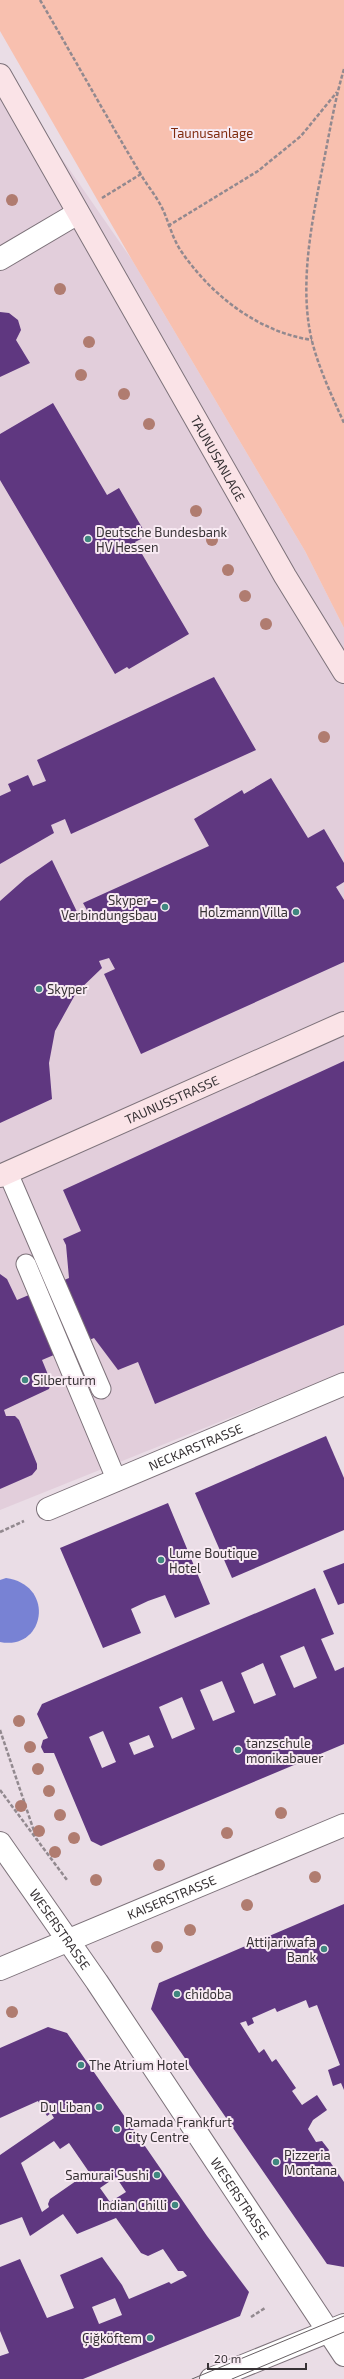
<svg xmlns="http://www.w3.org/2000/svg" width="344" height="2379" font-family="'Exo 2',sans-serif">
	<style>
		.built { fill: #e2cedb }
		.green { fill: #f8c0af }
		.water { fill: #7882d4 }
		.building { fill: #5f3780; fill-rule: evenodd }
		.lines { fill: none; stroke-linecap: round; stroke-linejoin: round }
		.service-casing { stroke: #7d727a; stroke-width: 21 }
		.minor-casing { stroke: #7d727a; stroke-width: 24 }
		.secondary-casing { stroke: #7d727a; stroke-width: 24 }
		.path { stroke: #92898f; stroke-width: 2.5; stroke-dasharray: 4 2; stroke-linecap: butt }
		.service { stroke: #fff; stroke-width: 19 }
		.minor { stroke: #fff; stroke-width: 22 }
		.secondary { stroke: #fae3e7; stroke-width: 22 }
		.tram { stroke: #676064; stroke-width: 1 }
		.tree { fill: #b07c70 }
		.poi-dot { fill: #40867f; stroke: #f8eaf3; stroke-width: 1.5 }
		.labels { text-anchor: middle; stroke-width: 4; stroke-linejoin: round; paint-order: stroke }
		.park-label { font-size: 13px; fill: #802c10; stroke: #f8eaf3 }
		.street-label { font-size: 13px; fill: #373235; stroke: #f8eaf3 }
		.poi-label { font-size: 13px; fill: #373235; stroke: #f8eaf3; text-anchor: start }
	</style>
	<rect width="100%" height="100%" fill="#eadde6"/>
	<path class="built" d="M0,69L132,260L305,551L344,628V1372L0,1510Z"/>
	<path class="green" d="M0,0H344V628L305,551L132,260L0,31Z"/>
	<path class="water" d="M6,1578C56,1585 45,1651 0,1642V1580Z"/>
	<g class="building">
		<path d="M0,312L9,313L18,320L21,330L16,340L30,363L0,377Z"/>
		<path d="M53,403L107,495L119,488L147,536L135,542L189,634L129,669L127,667L115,674L0,480V434Z"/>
		<path d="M214,677L256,750L71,834L65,819L51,825L54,833L0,864V796L11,791L8,784L28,775L33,786L46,781L37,760Z"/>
		<path d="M271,778L308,838L324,829L344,863V882L336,887L344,900V962L141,1054L104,974L115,969L109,958L99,961L102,968L76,993L55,1031L49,1063L52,1099L0,1123V901L26,878L52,860L79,916L88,912L83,903L209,846L194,819L242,790L244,794Z"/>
		<path d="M344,1061V1325L155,1404L138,1362L118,1370L94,1338L42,1360L51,1382L49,1389L4,1410L6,1416H15L19,1420L37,1464V1469L32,1475L0,1489V1274L7,1279L17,1300L69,1278L66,1245L63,1239L81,1231L63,1190Z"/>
		<path d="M326,1436L344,1478V1530L232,1578L195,1493Z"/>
		<path d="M168,1503L210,1604L175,1618L165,1595L148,1601L131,1609L141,1633L103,1648L60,1548Z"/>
		<path d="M344,1563V1603L338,1605L323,1571Z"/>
		<path d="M315,1588L334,1634L321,1639L335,1671L344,1667V1744L101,1846L91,1841L54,1753H44L41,1747L43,1740L48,1738L37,1714L42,1704ZM304,1646L317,1678L294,1688L280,1656ZM263,1663L276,1695L254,1704L241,1673ZM222,1681L235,1712L213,1721L200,1690ZM182,1697L195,1729L172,1739L159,1707ZM103,1731L116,1762L102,1768L89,1737ZM149,1735L154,1747L134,1755L129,1743Z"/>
		<path d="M344,1904V2090L341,2083L333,2086L328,2070L340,2065L317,2005L309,2008L306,2000L277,2012L275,2008L252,2018L254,2023L248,2026L246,2021L240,2023L259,2053L264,2049L272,2062L276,2059L296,2088L292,2091L302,2105L317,2095L327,2110L313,2120L308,2129L316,2142L322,2141L329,2150L326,2156L344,2182V2267L327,2264L151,2009L159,1983Z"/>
		<path d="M48,2027L67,2033L207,2236L249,2292L240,2316L83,2379H0V2356L9,2353L0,2331V2267L20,2259L47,2318L74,2308L60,2275L102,2257L122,2285L129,2299L169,2282L171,2284L187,2276L183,2271H178L163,2249L148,2256L141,2253L116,2218L77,2234L63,2214L30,2236L22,2217L0,2225V2155L54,2118L51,2113L47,2116L38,2101L0,2118V2048ZM54,2141L60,2149L69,2143L89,2172L50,2199L48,2204L49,2207L42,2212L21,2163ZM116,2177L126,2192L110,2202L100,2188ZM115,2298L122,2315L99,2324L92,2307Z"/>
	</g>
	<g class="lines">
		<g class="service-casing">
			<g id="service">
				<path d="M8,1173L101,1389"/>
				<path d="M26,1264L117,1481"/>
			</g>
		</g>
		<g class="minor-casing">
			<g id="minor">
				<path d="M0,259L78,213"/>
				<path id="s1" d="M48,1509L344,1384"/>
				<path id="s2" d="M0,1843L97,1982L344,2355"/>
				<path id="s3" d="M0,1969L344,1825"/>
				<path d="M211,2379L344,2325"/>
			</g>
		</g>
		<g class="secondary-casing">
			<g id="secondary">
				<path id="s4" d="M0,75L285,576L344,672"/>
				<path id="s5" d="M0,1176L344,1023"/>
			</g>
		</g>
		<g class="path">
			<path d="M40,0C74,58 106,116 140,173C146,184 154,193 160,204C168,218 171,236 181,251C211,295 258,332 312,340"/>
			<path d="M344,69C335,99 330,130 324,160C313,216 298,284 312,341C319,369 332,396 344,423"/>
			<path d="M102,198L141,174"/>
			<path d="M168,226L258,171L301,136L337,92"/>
			<path d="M0,1532L24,1521"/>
			<path d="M0,1730L37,1840"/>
			<path d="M0,1790L67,1880"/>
			<path d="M251,2317L265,2308"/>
		</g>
		<use href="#service" class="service"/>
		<use href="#minor" class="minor"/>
		<use href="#secondary" class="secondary"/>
		<g class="tram">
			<path d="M192,2379L344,2316"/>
			<path d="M232,2379L344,2332"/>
		</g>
	</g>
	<g class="tree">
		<circle cx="12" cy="200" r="6"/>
		<circle cx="60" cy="289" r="6"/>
		<circle cx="89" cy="342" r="6"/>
		<circle cx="81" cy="375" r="6"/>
		<circle cx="124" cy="394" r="6"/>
		<circle cx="149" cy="424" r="6"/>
		<circle cx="196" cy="511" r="6"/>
		<circle cx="212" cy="540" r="6"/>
		<circle cx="228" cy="570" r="6"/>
		<circle cx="245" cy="596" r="6"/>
		<circle cx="266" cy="624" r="6"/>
		<circle cx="324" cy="737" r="6"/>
		<circle cx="19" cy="1721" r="6"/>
		<circle cx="30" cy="1747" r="6"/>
		<circle cx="38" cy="1769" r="6"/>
		<circle cx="49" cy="1791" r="6"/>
		<circle cx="21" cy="1806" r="6"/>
		<circle cx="281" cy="1813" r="6"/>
		<circle cx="60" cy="1815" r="6"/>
		<circle cx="39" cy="1831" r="6"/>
		<circle cx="227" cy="1833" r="6"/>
		<circle cx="74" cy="1838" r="6"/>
		<circle cx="55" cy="1852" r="6"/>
		<circle cx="159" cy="1865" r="6"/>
		<circle cx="315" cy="1877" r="6"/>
		<circle cx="96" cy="1880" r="6"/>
		<circle cx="247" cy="1905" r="6"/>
		<circle cx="190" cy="1930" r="6"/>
		<circle cx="157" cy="1947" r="6"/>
		<circle cx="12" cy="2012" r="6"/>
	</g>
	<g class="poi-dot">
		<circle cx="88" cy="539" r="4"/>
		<circle cx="165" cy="907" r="4"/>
		<circle cx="296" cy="912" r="4"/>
		<circle cx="39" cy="989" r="4"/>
		<circle cx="25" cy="1380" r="4"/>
		<circle cx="161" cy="1560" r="4"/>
		<circle cx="238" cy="1750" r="4"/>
		<circle cx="324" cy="1949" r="4"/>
		<circle cx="177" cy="1994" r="4"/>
		<circle cx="81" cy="2065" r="4"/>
		<circle cx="99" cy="2107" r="4"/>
		<circle cx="117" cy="2129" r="4"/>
		<circle cx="276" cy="2162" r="4"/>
		<circle cx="157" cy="2175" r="4"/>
		<circle cx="175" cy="2205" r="4"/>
		<circle cx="150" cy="2338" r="4"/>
	</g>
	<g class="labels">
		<g class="park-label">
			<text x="212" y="138">Taunusanlage</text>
		</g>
		<g class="street-label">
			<text dy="5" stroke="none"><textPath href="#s4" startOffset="441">TAUNUSANLAGE</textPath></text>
			<text dy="5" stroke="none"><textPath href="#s5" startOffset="188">TAUNUSSTRASSE</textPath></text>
			<text dy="5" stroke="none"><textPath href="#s1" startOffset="160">NECKARSTRASSE</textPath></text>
			<text dy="5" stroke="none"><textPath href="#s3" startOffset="186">KAISERSTRASSE</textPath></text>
			<text dy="5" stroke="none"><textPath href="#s2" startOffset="105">WESERSTRASSE</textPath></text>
			<text dy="5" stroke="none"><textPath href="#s2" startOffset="429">WESERSTRASSE</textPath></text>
		</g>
		<g class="poi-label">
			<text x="96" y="537">Deutsche Bundesbank<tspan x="96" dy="15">HV Hessen</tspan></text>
			<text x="157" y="905" text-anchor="end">Skyper -<tspan x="157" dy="15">Verbindungsbau</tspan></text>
			<text x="288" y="917" text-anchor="end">Holzmann Villa</text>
			<text x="47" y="994">Skyper</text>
			<text x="33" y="1385">Silberturm</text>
			<text x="169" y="1558">Lume Boutique<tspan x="169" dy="15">Hotel</tspan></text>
			<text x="246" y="1748">tanzschule<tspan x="246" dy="15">monikabauer</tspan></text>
			<text x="316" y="1947" text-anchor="end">Attijariwafa<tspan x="316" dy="15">Bank</tspan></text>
			<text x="185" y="1999">chidoba</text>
			<text x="89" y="2070">The Atrium Hotel</text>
			<text x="91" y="2112" text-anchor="end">Du Liban</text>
			<text x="125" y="2127">Ramada Frankfurt<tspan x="125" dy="15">City Centre</tspan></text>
			<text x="284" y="2160">Pizzeria<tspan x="284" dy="15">Montana</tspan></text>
			<text x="149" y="2180" text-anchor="end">Samurai Sushi</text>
			<text x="167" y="2210" text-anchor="end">Indian Chilli</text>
			<text x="142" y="2343" text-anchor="end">Çiğköftem</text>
		</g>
	</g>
	<path d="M208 2363v6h98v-6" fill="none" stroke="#373235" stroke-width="2"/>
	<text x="214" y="2363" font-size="12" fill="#373235" stroke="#f8eaf3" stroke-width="3" paint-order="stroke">20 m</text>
</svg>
